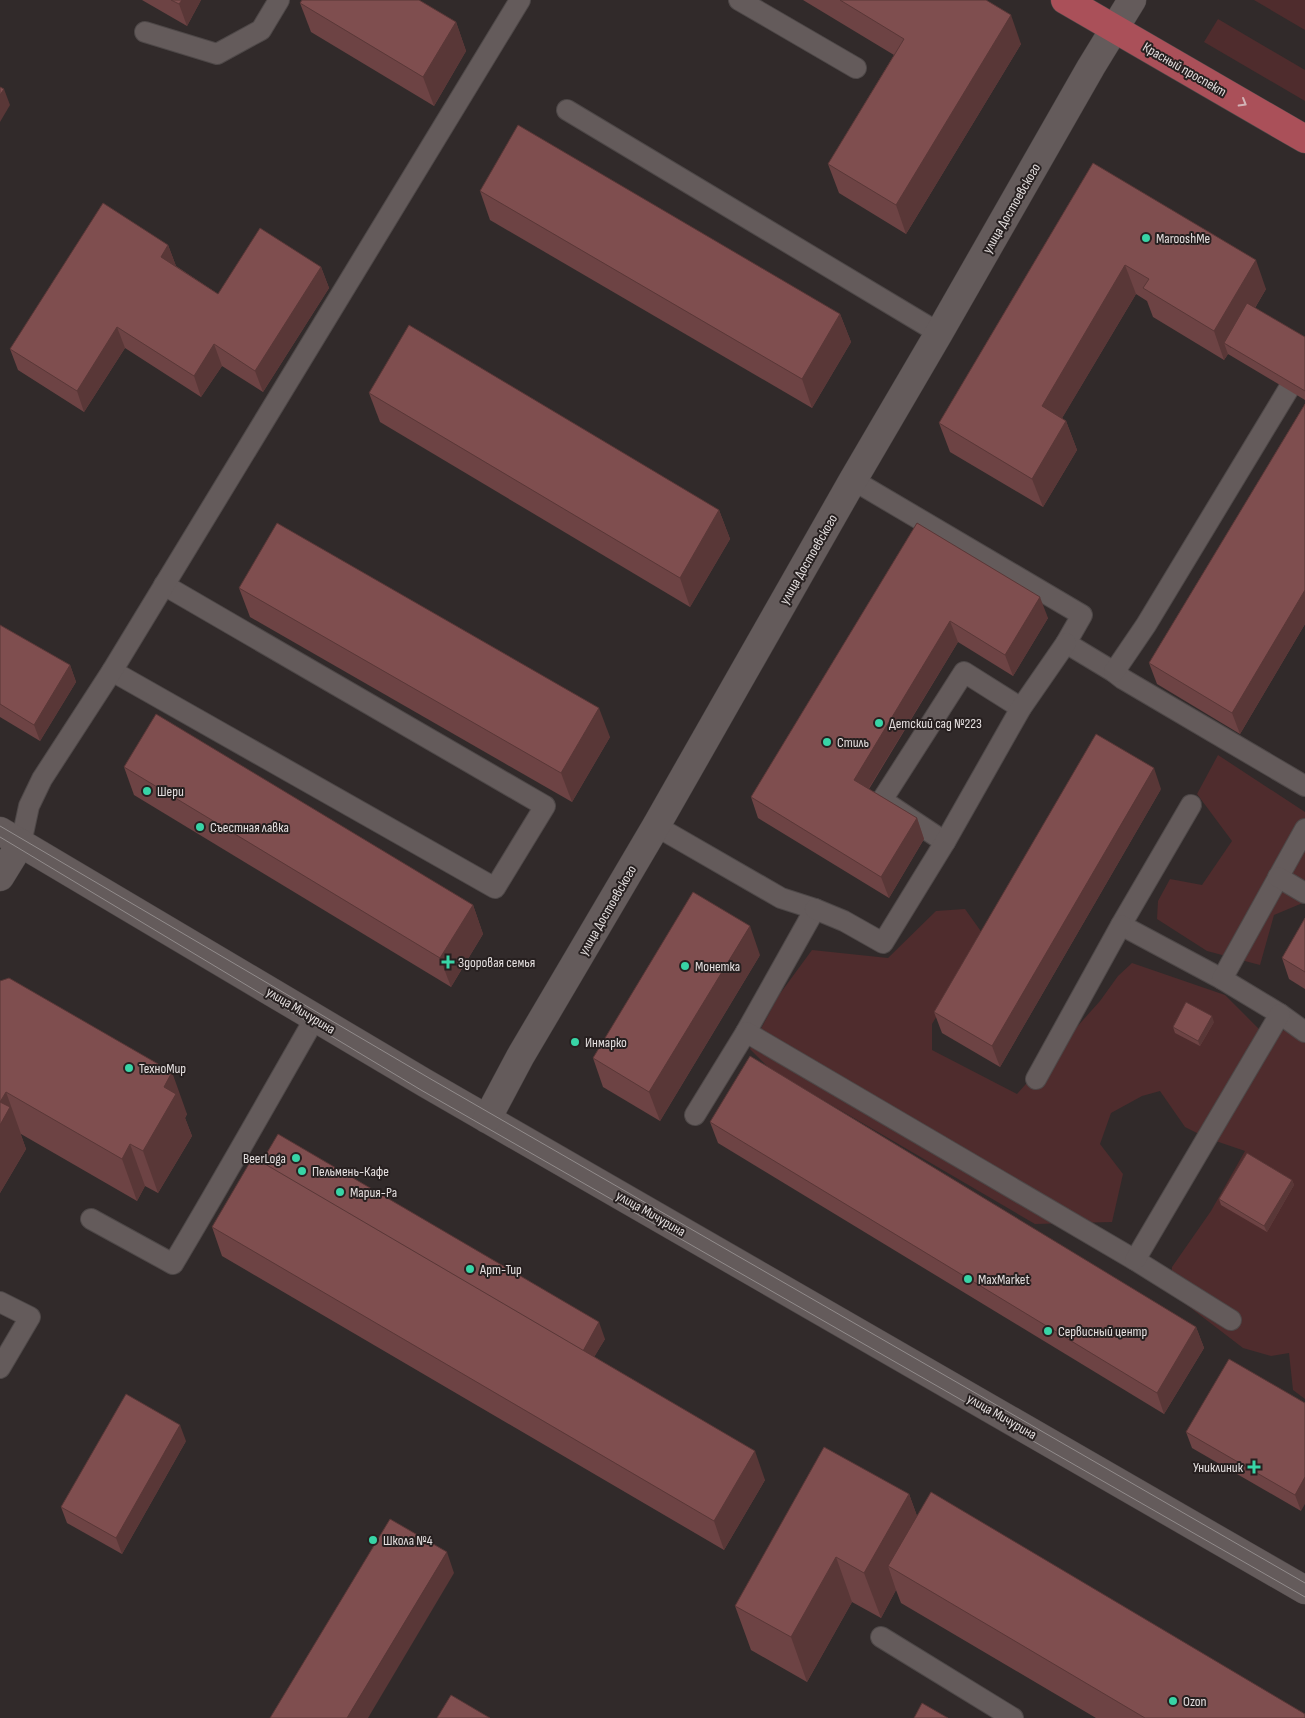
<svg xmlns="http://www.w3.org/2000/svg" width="1305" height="1718" font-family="'Sofia Sans Condensed',sans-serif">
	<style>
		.green { fill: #4f2c2d }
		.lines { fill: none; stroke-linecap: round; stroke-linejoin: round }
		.lane-casing { stroke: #4e4848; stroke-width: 22 }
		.street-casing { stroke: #4e4848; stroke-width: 29 }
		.primary-casing { stroke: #4e4848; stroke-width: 29 }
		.lane { stroke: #645b5b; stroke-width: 20 }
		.street { stroke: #645b5b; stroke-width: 28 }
		.primary { stroke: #aa5059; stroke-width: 28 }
		.tram { stroke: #928c8c; stroke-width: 1 }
		.wall { fill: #6d4344 }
		.shaded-wall { fill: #593737 }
		.building { fill: #7f4e4f; stroke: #593737 }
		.oneway { stroke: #d2b3b6 }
		.poi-dot { fill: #38d4a6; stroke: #272020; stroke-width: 2 }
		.labels { text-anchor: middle; stroke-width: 4; stroke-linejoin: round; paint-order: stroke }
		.street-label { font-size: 14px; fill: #e3dede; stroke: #272020 }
		.poi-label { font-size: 14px; fill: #e3dede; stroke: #272020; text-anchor: start }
	</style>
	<rect width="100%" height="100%" fill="#312a2a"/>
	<g class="green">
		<path d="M1254,0H1305V30Z"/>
		<path d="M1218,19L1305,70V101L1204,42Z"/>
		<path d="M1218,755L1305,812V902L1274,915L1260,965L1207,951L1157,919L1158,901L1170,879L1202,885L1232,841L1197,794Z"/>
		<path d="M965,909L985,937L932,1024V1050L1017,1094L1100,1001L1118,976L1132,963L1225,995L1261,1031L1305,1030V1399L1293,1390L1289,1353L1271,1356L1243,1348L1170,1292L1172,1267L1211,1211L1245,1151L1207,1138L1185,1127L1160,1091L1142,1096L1111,1113L1100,1144L1123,1174L1112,1222L1035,1224L770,1069L750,1049L779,995L812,950L888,958L936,911Z"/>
	</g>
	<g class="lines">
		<g class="lane-casing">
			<g id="lane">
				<path d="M739,0L856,68"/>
				<path d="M145,32L217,54L261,30L279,0"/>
				<path d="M567,110L939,333"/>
				<path d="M853,480L1082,615L1066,643L1114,672L1123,679L1305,786"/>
				<path d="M112,671L495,888L545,806L164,585"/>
				<path d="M1114,672L1146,625L1288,390"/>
				<path d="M1191,805L1121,925L1222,979"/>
				<path d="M656,826L781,898L815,909L746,1032"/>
				<path d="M1305,829L1222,979L1280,1014L1305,1032"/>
				<path d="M945,842L882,800L964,672L1021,708"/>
				<path d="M21,843L29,806L42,779L112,671L520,0"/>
				<path d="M1278,877L1305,893"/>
				<path d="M815,909L844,921L883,943L945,842L1021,708L1066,643"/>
				<path d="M1036,1079L1121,925"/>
				<path d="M695,1115L746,1032L1135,1260L1231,1320"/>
				<path d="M91,1219L173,1264C222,1182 268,1100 315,1018"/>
				<path d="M1135,1260L1280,1014"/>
				<path d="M0,1302L30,1317L0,1368"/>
				<path d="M881,1637L1013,1718"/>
			</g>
		</g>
		<g class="street-casing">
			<g id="street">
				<path d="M0,831L425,1083L1305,1590"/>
				<path d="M0,877L21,843"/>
				<path d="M487,1119L520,1057L656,826L853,480L939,333L1091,67L1132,0"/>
			</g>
		</g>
		<g class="primary-casing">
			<path id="primary" d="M1065,0L1305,139"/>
		</g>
		<use href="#lane" class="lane"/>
		<use href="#street" class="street"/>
		<use href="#primary" class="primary"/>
		<g class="tram">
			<path d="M0,826L429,1078L1305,1583"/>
			<path d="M0,837L421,1090L1305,1597"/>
		</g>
	</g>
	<g class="wall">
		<path d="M142,0H201L187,26Z"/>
		<path d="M803,0H986L1021,44L906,234L839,193L828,164L894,55Z"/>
		<path d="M300,3L456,22L466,51L434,106L311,32Z"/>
		<path d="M1093,163L1266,289L1255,308L1305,337V400L1228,354L1224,360L1153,317L1147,301L1136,294L1062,418L1066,421L1077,450L1043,507L950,452L939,423Z"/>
		<path d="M480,191L840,314L851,342L812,408L490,220Z"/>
		<path d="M168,245L176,266L218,294L321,267L329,288L263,392L222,366L201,397L125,348L84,412L18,370L10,349Z"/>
		<path d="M369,393L719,510L730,539L690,607L380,422Z"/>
		<path d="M1305,404V624L1240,734L1157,684L1149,663Z"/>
		<path d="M917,523L1048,618L1013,676L958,642L869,789L917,818L924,839L889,898L758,818L751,797Z"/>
		<path d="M239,588L610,737L572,802L250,617Z"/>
		<path d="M0,625L70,665L76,682L40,741L0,717Z"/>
		<path d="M124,767L473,905L483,934L451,987L134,795Z"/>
		<path d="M1161,789L1000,1067L942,1033L934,1012Z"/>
		<path d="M1305,918V989L1289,979L1282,958Z"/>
		<path d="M760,955L660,1121L603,1087L593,1058Z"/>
		<path d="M0,981L187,1114L185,1118L192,1136L158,1193L145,1186L137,1201L21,1134V1135L26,1149L0,1193Z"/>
		<path d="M1214,1022L1200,1046L1175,1033L1173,1027Z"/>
		<path d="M710,1122L1196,1327L1204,1348L1164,1414L718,1143Z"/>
		<path d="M1292,1180L1294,1185L1267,1232L1221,1205L1219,1199Z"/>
		<path d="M212,1227L605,1339L594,1357L765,1480L724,1550L222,1256Z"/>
		<path d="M1305,1403L1301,1511L1192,1448L1186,1432Z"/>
		<path d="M186,1441L122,1554L67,1523L61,1507Z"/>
		<path d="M909,1494L917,1516L1305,1718H1096L901,1603L896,1590L881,1618L852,1602L807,1682L751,1650L735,1606Z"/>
	</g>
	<g class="shaded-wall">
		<path d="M182,0H201L187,26L179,4Z"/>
		<path d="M1011,15L1021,44L906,234L896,205Z"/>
		<path d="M456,22L466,51L434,106L423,77Z"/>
		<path d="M4,89L10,105L0,122V95Z"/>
		<path d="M168,245L176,266L168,278L161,257Z"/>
		<path d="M1256,260L1266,289L1231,348L1224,343L1228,354L1224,360L1214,331Z"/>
		<path d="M1125,265L1136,294L1052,435L1042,406Z"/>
		<path d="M321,267L329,288L263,392L255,371Z"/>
		<path d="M840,314L851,342L812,408L802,379Z"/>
		<path d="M117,327L125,348L84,412L77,391Z"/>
		<path d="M214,344L222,366L201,397L194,376Z"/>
		<path d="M1066,421L1077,450L1043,507L1032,479Z"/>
		<path d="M719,510L730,539L690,607L680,578Z"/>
		<path d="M1305,590V624L1240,734L1232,713Z"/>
		<path d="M1040,597L1048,618L1013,676L1005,655Z"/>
		<path d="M950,621L958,642L861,801L854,780Z"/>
		<path d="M70,665L76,682L40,741L34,725Z"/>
		<path d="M599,708L610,737L572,802L561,773Z"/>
		<path d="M1154,768L1161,789L1000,1067L992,1046Z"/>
		<path d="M917,818L924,839L889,898L881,877Z"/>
		<path d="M473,905L483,934L451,987L440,958Z"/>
		<path d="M750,926L760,955L660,1121L649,1092Z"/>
		<path d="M1212,1016L1214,1022L1200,1046L1198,1041Z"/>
		<path d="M172,1072L187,1114L185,1118L192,1136L158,1193L143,1151L164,1087Z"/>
		<path d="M6,1092L21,1134V1135L26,1149L0,1193V1102Z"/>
		<path d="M130,1144L145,1186L137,1201L122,1159Z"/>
		<path d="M1292,1180L1294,1185L1267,1232L1264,1226Z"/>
		<path d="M599,1322L605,1339L584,1374L578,1358Z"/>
		<path d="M1196,1327L1204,1348L1164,1414L1157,1393Z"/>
		<path d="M180,1425L186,1441L122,1554L116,1538Z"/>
		<path d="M755,1451L765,1480L724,1550L714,1521Z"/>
		<path d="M1305,1477V1504L1301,1511L1295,1495Z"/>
		<path d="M909,1494L925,1538L888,1566L896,1590L881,1618L864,1573Z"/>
		<path d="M447,1552L454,1573L368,1718H347Z"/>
		<path d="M836,1557L852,1602L807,1682L791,1637Z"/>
	</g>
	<g class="building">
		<path d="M171,0H182L179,4Z"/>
		<path d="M302,0H419L456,22L423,77L300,3Z"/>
		<path d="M840,0H986L1011,15L896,205L828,164L904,39Z"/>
		<path d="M0,87L4,89L0,95Z"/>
		<path d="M518,125L840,314L802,379L480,191Z"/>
		<path d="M1093,163L1256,260L1214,331L1143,288L1149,279L1125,265L1042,406L1066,421L1032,479L939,423Z"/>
		<path d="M103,203L168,245L161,257L218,294L260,228L321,267L255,371L214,344L194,376L117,327L77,391L10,349Z"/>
		<path d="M1247,303L1305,337V391L1224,343Z"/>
		<path d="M409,325L719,510L680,578L369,393Z"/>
		<path d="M1305,404V590L1232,713L1149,663Z"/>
		<path d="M277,523L599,708L561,773L239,588Z"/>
		<path d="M917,523L1040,597L1005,655L950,621L854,780L917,818L881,877L751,797Z"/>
		<path d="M0,625L70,665L34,725L0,704Z"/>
		<path d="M156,714L473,905L440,958L124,767Z"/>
		<path d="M1096,734L1154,768L992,1046L934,1012Z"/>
		<path d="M693,892L750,926L649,1092L593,1058Z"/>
		<path d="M1305,918V972L1282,958Z"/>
		<path d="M9,978L172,1072L164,1087L176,1094L143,1151L130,1144L122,1159L6,1092L0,1102L10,1107L0,1125V981Z"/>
		<path d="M1186,1002L1212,1016L1198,1041L1173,1027Z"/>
		<path d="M750,1056L1196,1327L1157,1393L710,1122Z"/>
		<path d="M278,1134L599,1322L583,1351L261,1163Z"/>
		<path d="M1247,1153L1292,1180L1264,1226L1219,1199Z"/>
		<path d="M253,1157L755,1451L714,1521L212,1227Z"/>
		<path d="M1229,1359L1305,1403V1477L1295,1495L1186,1432Z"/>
		<path d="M126,1394L180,1425L116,1538L61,1507Z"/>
		<path d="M824,1447L909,1494L864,1573L836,1557L791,1637L735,1606Z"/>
		<path d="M931,1492L1305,1714V1718H1145L888,1566Z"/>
		<path d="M390,1519L447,1552L347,1718H270Z"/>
		<path d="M451,1695L490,1718H437Z"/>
		<path d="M922,1703L948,1718H914Z"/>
	</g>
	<defs><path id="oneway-chevron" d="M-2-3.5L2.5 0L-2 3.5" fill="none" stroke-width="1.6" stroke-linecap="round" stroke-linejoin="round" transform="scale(1.25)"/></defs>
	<use class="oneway" href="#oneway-chevron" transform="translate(1243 103) rotate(30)"/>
	<g class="poi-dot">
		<circle cx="1146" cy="238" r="5"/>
		<circle cx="879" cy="723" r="5"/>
		<circle cx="827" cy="742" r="5"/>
		<circle cx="147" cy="791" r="5"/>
		<circle cx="200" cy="827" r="5"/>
		<path d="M445.5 954.5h5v5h5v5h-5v5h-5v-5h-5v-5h5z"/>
		<circle cx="685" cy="966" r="5"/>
		<circle cx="575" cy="1042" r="5"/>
		<circle cx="129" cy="1068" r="5"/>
		<circle cx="296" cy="1158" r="5"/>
		<circle cx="302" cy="1171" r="5"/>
		<circle cx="340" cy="1192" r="5"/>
		<circle cx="470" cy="1269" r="5"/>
		<circle cx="968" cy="1279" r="5"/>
		<circle cx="1048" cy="1331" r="5"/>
		<path d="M1251.5 1459.5h5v5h5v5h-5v5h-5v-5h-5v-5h5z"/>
		<circle cx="373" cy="1540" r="5"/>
		<circle cx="1173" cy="1701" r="5"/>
	</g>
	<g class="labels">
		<g class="street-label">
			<text transform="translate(1185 69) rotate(30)" y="5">Красный проспект</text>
			<text transform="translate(1011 208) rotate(-60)" y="5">улица Достоевского</text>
			<text transform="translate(808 559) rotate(-60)" y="5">улица Достоевского</text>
			<text transform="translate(607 910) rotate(-60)" y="5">улица Достоевского</text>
			<text transform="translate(301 1010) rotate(31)" y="5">улица Мичурина</text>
			<text transform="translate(651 1213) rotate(30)" y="5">улица Мичурина</text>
			<text transform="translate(1002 1416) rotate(30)" y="5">улица Мичурина</text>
		</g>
		<g class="poi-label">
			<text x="1156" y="243">MarooshMe</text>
			<text x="889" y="728">Детский сад №223</text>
			<text x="837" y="747">Стиль</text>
			<text x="157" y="796">Шери</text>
			<text x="210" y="832">Съестная лавка</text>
			<text x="458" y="967">Здоровая семья</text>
			<text x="695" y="971">Монетка</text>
			<text x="585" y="1047">Инмарко</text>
			<text x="139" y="1073">ТехноМир</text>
			<text x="286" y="1163" text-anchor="end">BeerLoga</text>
			<text x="312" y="1176">Пельмень-Кафе</text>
			<text x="350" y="1197">Мария-Ра</text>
			<text x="480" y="1274">Арт-Тир</text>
			<text x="978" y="1284">MaxMarket</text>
			<text x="1058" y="1336">Сервисный центр</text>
			<text x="1243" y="1472" text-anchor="end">Униклиник</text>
			<text x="383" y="1545">Школа №4</text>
			<text x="1183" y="1706">Ozon</text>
		</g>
	</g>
</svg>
